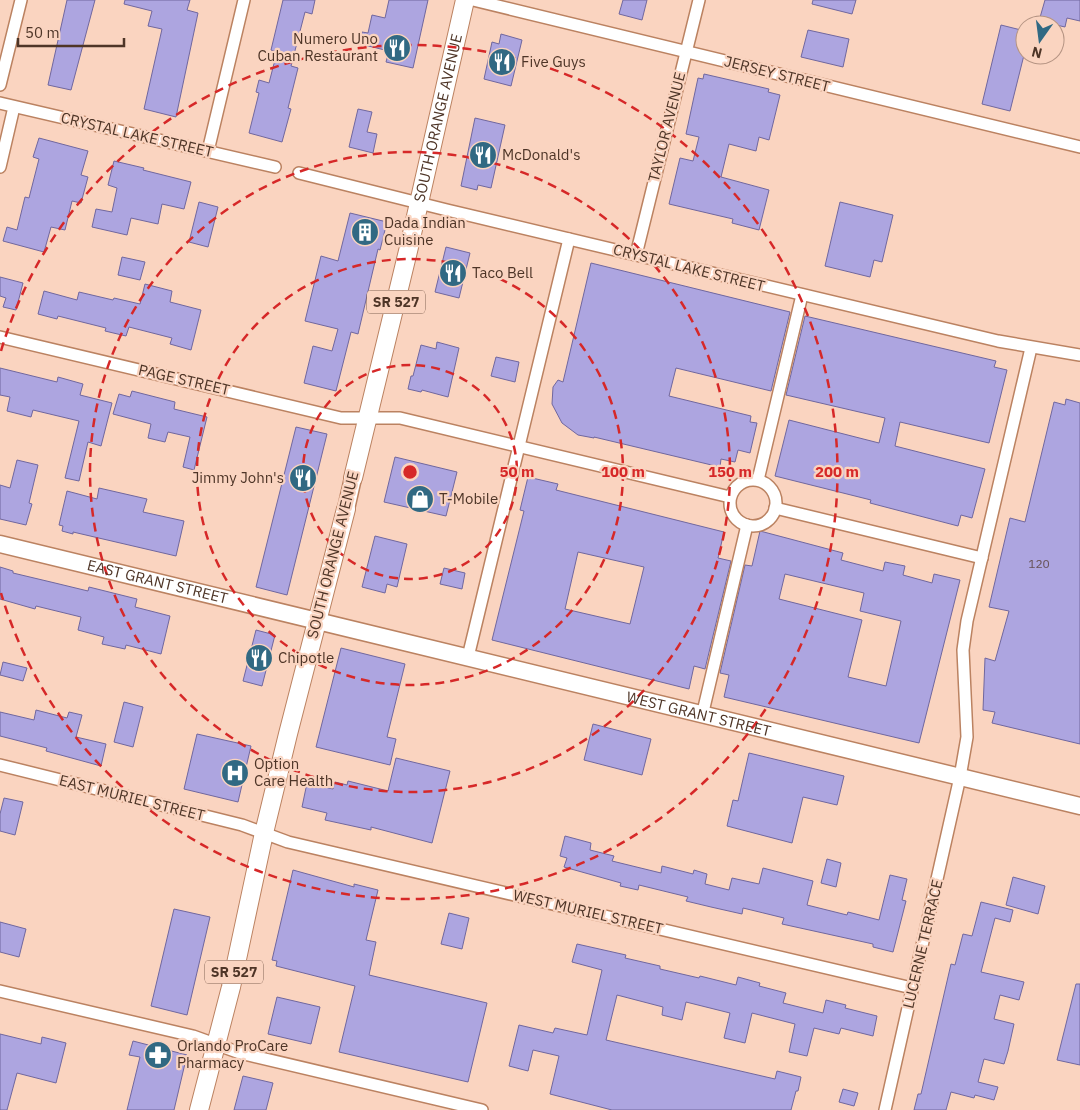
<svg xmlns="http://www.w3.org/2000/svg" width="1080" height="1110" font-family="'IBM Plex Sans',sans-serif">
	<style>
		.building { fill: #ada5e0; stroke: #70679e; fill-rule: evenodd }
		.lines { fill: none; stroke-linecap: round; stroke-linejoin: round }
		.street-casing { stroke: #bb8261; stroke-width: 14 }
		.secondary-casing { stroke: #bb8261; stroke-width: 19 }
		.primary-casing { stroke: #bb8261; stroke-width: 20 }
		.street { stroke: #fff; stroke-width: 11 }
		.secondary { stroke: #fff; stroke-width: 16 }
		.primary { stroke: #fff; stroke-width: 18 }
		.ring { fill: none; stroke: #d62828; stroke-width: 2.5; stroke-dasharray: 9 6 }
		.labels { text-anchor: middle; stroke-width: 4.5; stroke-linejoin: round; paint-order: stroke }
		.number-label { font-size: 12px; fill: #665155 }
		.shield { fill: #fad4c0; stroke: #826555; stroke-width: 1 }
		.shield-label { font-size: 14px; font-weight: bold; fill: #4e3527 }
		.poi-label { font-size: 15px; fill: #4e3527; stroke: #fad4c0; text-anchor: start }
		.street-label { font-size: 15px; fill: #4e3527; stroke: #fad4c0 }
		.centre { fill: #d62828; stroke: #fad4c0; stroke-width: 2.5 }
		.ring-label { font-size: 15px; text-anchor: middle; font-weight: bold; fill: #d62828; stroke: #fad4c0; stroke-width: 4.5; stroke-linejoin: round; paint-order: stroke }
	</style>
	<rect width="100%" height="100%" fill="#fad4c0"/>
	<g class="building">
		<path d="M67,0H95L71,90L48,85Z"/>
		<path d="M125,0H190L187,10L198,13L176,117L144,109L162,29L148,26L152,11L124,4Z"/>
		<path d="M283,0H315L312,14L305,12L291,66L298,68L288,108L291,109L282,142L249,133L259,93L256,92L259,80L269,83L277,52L271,50Z"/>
		<path d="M389,0H428L413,68L386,62L389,51L360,44L362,32L368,33L372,15L385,18Z"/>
		<path d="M623,0H647L642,20L619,14Z"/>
		<path d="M813,0H856L852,14L812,4Z"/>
		<path d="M1045,0H1080V21L1067,18L1065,27L1039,21Z"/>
		<path d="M1001,25L1025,31V51L1010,111L982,104Z"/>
		<path d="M808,30L849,39L843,67L801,57Z"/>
		<path d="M501,34L522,40L511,86L484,79L492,42L499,44Z"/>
		<path d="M704,74L769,89L768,92L780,95L769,140L759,137L756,151L729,144L721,177L769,190L759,230L732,223L733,219L669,204L680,158L693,161L699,137L686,134L698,78L703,79Z"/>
		<path d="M358,109L372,112L367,132L377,134L373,153L349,147Z"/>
		<path d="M475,118L505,125L491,188L478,185L477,190L461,186Z"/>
		<path d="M39,138L88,151L81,175L88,177L81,203L72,201L65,230L51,227L44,252L3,241L7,227L17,230L25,197L29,198L39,159L33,157Z"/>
		<path d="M114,161L144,168L143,170L191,182L184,209L162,204L158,224L131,218L127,235L92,227L96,209L112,212L117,188L108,185Z"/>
		<path d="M199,202L218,207L208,247L189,242Z"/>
		<path d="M840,202L893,215L882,262L874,260L870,277L825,266Z"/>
		<path d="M350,213L387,222L380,250L378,249L358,334L351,332L336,391L304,383L313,346L332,351L338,329L305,321L321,256L338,261Z"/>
		<path d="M446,247L470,253L459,298L435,292Z"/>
		<path d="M122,257L145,262L140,280L118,275Z"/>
		<path d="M591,263L790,312L771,391L676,368L669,396L751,416L750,422L757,423L750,453L738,450L735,462L721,459L720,467L594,437V438L578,435L562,423L552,404L553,387L558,380L563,382Z"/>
		<path d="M0,277L23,283L16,310L3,307L6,298L0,296Z"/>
		<path d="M145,284L172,291L170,302L201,310L191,350L170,344L172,338L129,327L126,336L105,331L106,328L58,316L57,319L38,314L44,291L77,300L79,292L113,300L114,298L140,304Z"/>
		<path d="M805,316L996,361L994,367L1007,370L989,443L900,422L895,446L985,469L972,518L961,515L958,526L870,503L871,500L775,476L789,420L879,443L885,418L786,395Z"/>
		<path d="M437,342L459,348L448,397L422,390L421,392L408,389L411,376H413L421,345L436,349Z"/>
		<path d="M496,357L519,362L515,382L491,376Z"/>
		<path d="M0,368L57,382L58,377L83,384L80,395L112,403L101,446L88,442L79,481L65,478L79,421L33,410L31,417L7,411L10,397L0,395Z"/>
		<path d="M132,391L175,402L174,409L207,417L194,470L183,467L190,437L168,432L165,442L148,438L151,424L113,414L119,394L130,397Z"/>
		<path d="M1066,399L1080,403V744L992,723L995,712L983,710L985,658L995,661L1009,611L989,607L1010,518L1025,522L1054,402L1065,405Z"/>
		<path d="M296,427L327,434L287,595L256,587Z"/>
		<path d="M395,457L457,472L446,516L384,502Z"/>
		<path d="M17,460L38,465L29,503L32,504L26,525L0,519V485L10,488Z"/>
		<path d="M528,477L558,484L556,490L724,532L718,558L731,561L705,669L694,666L689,689L492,640L524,511L520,510ZM578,552L644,567L630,624L565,609Z"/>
		<path d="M99,488L147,499L143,512L184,521L176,556L73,532V534L62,531L63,526L59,525L67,491L97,499Z"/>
		<path d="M760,531L843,553L841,560L883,571L885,562L905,566L903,575L932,583L934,574L960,580L919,743L724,697L729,675L720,673L745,565L752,566ZM785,574L864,593L860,611L901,621L886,686L848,677L862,620L779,599Z"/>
		<path d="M375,536L407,544L397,587L387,584L385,593L362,587Z"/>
		<path d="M0,567L13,571V573L55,583L88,591L89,587L137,599L135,607L170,616L161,654L126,645L125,649L102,644L104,637L78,630L81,617L36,606L35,609L0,599Z"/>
		<path d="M444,568L465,573L462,589L440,584Z"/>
		<path d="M256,630L275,635L262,686L243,681Z"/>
		<path d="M341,648L405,664L387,737L396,739L390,765L316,747Z"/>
		<path d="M3,662L27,668L23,681L0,675Z"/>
		<path d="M124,702L143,707L133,747L114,742Z"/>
		<path d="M36,710L67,718L69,712L82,715L76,737L106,744L101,766L46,751L47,748L0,736V712L34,720Z"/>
		<path d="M593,724L651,739L642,775L584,760Z"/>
		<path d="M197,734L251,746L238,802L184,789Z"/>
		<path d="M749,753L844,776L837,805L803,797L792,843L727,826L733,800L738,801Z"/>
		<path d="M396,758L450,771L432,843L371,827V830L325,820L327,813L302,807L307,783L333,789L335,782L347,785L348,781L388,791Z"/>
		<path d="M4,798L23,802L15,835L0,831V814Z"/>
		<path d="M565,836L591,843L590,850L614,856L612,861L661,873L662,866L693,874L694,870L707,874L705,884L729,890L732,878L759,884L763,868L813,881L807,905L847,915L848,912L879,920L890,875L907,879L902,900L906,901L893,952L873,947V944L782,924L784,918L743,908L742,914L711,907L686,901L688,897L639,885L638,890L620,886L621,883L564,867L567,858L560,856Z"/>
		<path d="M827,859L841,863L836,887L821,883Z"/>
		<path d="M293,870L354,887V884L378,890L366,940L376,942L369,975L487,1003L468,1082L339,1052L355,986L276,966L277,961L272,960Z"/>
		<path d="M1013,877L1045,886L1038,914L1006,905Z"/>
		<path d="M981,902L1013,910L1010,922L995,918L981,972L1024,982L1019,1000L1000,995L994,1019L1014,1024L1008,1051L1004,1064L984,1059L978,1082L998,1087L994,1100L975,1095L974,1098L951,1092L946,1110H914L918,1094H921L951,964L955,965L963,934L972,936Z"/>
		<path d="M174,909L210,917L187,1015L151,1006Z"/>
		<path d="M449,913L469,918L462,949L441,944Z"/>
		<path d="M0,922L26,929L19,957L0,952Z"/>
		<path d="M577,944L626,955L625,958L660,966V969L699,978L700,976L736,985L738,977L760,983L759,986L786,993L783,1003L823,1013L826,1000L846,1005L845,1008L877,1016L873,1036L841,1028L839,1034L814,1028L807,1056L789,1052L795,1024L752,1013L745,1043L724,1038L730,1013L686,1002L682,1020L662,1015L663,1007L617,995L606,1040L775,1079L777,1071L801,1077L798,1091H796L791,1110H612L550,1094L559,1056L533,1050L528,1071L509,1066L519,1025L553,1033L555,1028L587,1035L602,970L572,962Z"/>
		<path d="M1076,984H1080V1065L1057,1060Z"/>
		<path d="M277,997L320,1007L311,1044L268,1034Z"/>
		<path d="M0,1034L41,1044L42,1037L66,1043L56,1083L17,1073L7,1110H0Z"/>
		<path d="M133,1041L187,1055L174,1110H127L140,1057L129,1055Z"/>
		<path d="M243,1076L273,1083L266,1110H234Z"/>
		<path d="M843,1089L858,1093L854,1106L839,1102Z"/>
	</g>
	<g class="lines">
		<g class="street-casing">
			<g id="street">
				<path d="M473,0L1080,147"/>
				<path d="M0,85L21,0"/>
				<path d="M0,103L275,167"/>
				<path d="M208,151L244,0"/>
				<path d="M0,167L14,107"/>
				<path d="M299,173L447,210L998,341L1080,355"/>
				<path d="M636,255L699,0"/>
				<path d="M0,337L341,418H400L730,497"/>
				<circle cx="753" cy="503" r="23"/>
				<path d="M758,480L802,295"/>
				<path d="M775,508L982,558"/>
				<path d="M468,657L569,239"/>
				<path d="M702,716L747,525"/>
				<path d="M0,765L242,825L288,842L912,988"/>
				<path d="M0,991L193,1036L240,1053L482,1110"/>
				<path d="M885,1110L960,777L967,737L963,650L967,621L1031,348"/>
			</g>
		</g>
		<g class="secondary-casing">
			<g id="secondary">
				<path d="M346,509L353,478"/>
				<path id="s1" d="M0,544C360,630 719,721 1080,806"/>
			</g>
		</g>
		<g class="primary-casing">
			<g id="primary">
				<path id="s2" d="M353,478L409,247L465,0"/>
				<path d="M199,1110L231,987L264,833L288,734L346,509"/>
			</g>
		</g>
		<use href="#street" class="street"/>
		<use href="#secondary" class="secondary"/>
		<use href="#primary" class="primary"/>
	</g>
	<g class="ring">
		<circle cx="410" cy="472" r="107"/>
		<circle cx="410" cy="472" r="213"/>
		<circle cx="410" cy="472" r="320"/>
		<path d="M1 351A427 427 0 1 1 1 593"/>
	</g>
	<defs>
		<g id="restaurant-disc" transform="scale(1.4375)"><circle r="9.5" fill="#316983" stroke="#fad4c0"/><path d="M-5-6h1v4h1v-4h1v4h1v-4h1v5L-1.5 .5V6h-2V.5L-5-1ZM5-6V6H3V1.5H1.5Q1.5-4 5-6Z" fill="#fff"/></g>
		<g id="building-disc" transform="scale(1.4375)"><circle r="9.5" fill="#316983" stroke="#fad4c0"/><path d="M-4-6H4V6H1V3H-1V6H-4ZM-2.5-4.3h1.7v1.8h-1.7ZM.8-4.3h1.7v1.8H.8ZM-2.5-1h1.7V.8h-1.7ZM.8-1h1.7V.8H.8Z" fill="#fff"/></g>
		<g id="shop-disc" transform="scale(1.4375)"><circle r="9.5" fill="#316983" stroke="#fad4c0"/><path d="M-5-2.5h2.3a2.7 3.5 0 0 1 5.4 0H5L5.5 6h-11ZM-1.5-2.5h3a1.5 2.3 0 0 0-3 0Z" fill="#fff"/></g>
		<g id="hospital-disc" transform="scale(1.4375)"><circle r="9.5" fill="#316983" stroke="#fad4c0"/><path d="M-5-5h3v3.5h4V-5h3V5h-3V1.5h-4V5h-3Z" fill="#fff"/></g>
		<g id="pharmacy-disc" transform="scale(1.4375)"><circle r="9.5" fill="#316983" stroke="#fad4c0"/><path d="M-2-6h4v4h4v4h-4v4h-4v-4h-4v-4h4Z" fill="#fff"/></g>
	</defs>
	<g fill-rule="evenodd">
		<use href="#restaurant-disc" x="397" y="48"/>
		<use href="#restaurant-disc" x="502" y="62"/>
		<use href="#restaurant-disc" x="483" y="155"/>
		<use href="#building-disc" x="365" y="232"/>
		<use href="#restaurant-disc" x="453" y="273"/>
		<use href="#restaurant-disc" x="303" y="478"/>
		<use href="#shop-disc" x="420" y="499"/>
		<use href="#restaurant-disc" x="259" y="658"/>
		<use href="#hospital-disc" x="235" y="773"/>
		<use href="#pharmacy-disc" x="158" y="1055"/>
	</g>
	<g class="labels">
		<g class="number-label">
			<text x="1039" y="568">120</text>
		</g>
		<g class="shield">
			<rect x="367" y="290.5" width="58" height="23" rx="4"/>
			<rect x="205" y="960.5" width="58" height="23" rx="4"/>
		</g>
		<g class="shield-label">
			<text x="396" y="307">SR 527</text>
			<text x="234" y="977">SR 527</text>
		</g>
		<g class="poi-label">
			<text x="378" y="44" text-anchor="end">Numero Uno<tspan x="378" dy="17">Cuban Restaurant</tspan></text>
			<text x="521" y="67">Five Guys</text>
			<text x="502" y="160">McDonald's</text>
			<text x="384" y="228">Dada Indian<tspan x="384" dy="17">Cuisine</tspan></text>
			<text x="472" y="278">Taco Bell</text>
			<text x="284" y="483" text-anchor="end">Jimmy John's</text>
			<text x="439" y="504">T-Mobile</text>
			<text x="278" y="663">Chipotle</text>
			<text x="254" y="769">Option<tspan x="254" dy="17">Care Health</tspan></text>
			<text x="177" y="1051">Orlando ProCare<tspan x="177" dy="17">Pharmacy</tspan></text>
		</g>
		<g class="street-label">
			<text transform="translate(777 74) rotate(14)" y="5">JERSEY STREET</text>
			<text dy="5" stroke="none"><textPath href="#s2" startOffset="370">SOUTH ORANGE AVENUE</textPath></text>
			<text transform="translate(667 127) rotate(-76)" y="5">TAYLOR AVENUE</text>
			<text transform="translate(137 135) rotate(13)" y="5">CRYSTAL LAKE STREET</text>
			<text transform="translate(689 268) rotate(14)" y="5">CRYSTAL LAKE STREET</text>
			<text transform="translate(184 380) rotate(13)" y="5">PAGE STREET</text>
			<text transform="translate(333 555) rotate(-76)" y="5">SOUTH ORANGE AVENUE</text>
			<text dy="5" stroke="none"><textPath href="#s1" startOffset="162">EAST GRANT STREET</textPath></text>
			<text dy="5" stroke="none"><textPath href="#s1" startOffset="719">WEST GRANT STREET</textPath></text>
			<text transform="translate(132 798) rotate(14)" y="5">EAST MURIEL STREET</text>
			<text transform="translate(588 912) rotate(13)" y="5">WEST MURIEL STREET</text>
			<text transform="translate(923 944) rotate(-77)" y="5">LUCERNE TERRACE</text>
		</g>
	</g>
	<circle cx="410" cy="472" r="8" class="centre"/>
	<g class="ring-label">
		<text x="517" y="477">50 m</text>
		<text x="623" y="477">100 m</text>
		<text x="730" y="477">150 m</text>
		<text x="837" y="477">200 m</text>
	</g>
	<g transform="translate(1040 40) rotate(194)"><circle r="24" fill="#fad4c0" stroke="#b59483"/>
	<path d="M0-4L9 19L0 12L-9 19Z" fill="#316983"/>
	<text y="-8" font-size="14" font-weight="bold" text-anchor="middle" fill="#4e3527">N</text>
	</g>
	<path d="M18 38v8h106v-8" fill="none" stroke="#4e3527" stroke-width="2.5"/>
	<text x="25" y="38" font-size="15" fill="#4e3527" stroke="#fad4c0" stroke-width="4" paint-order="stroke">50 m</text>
</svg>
